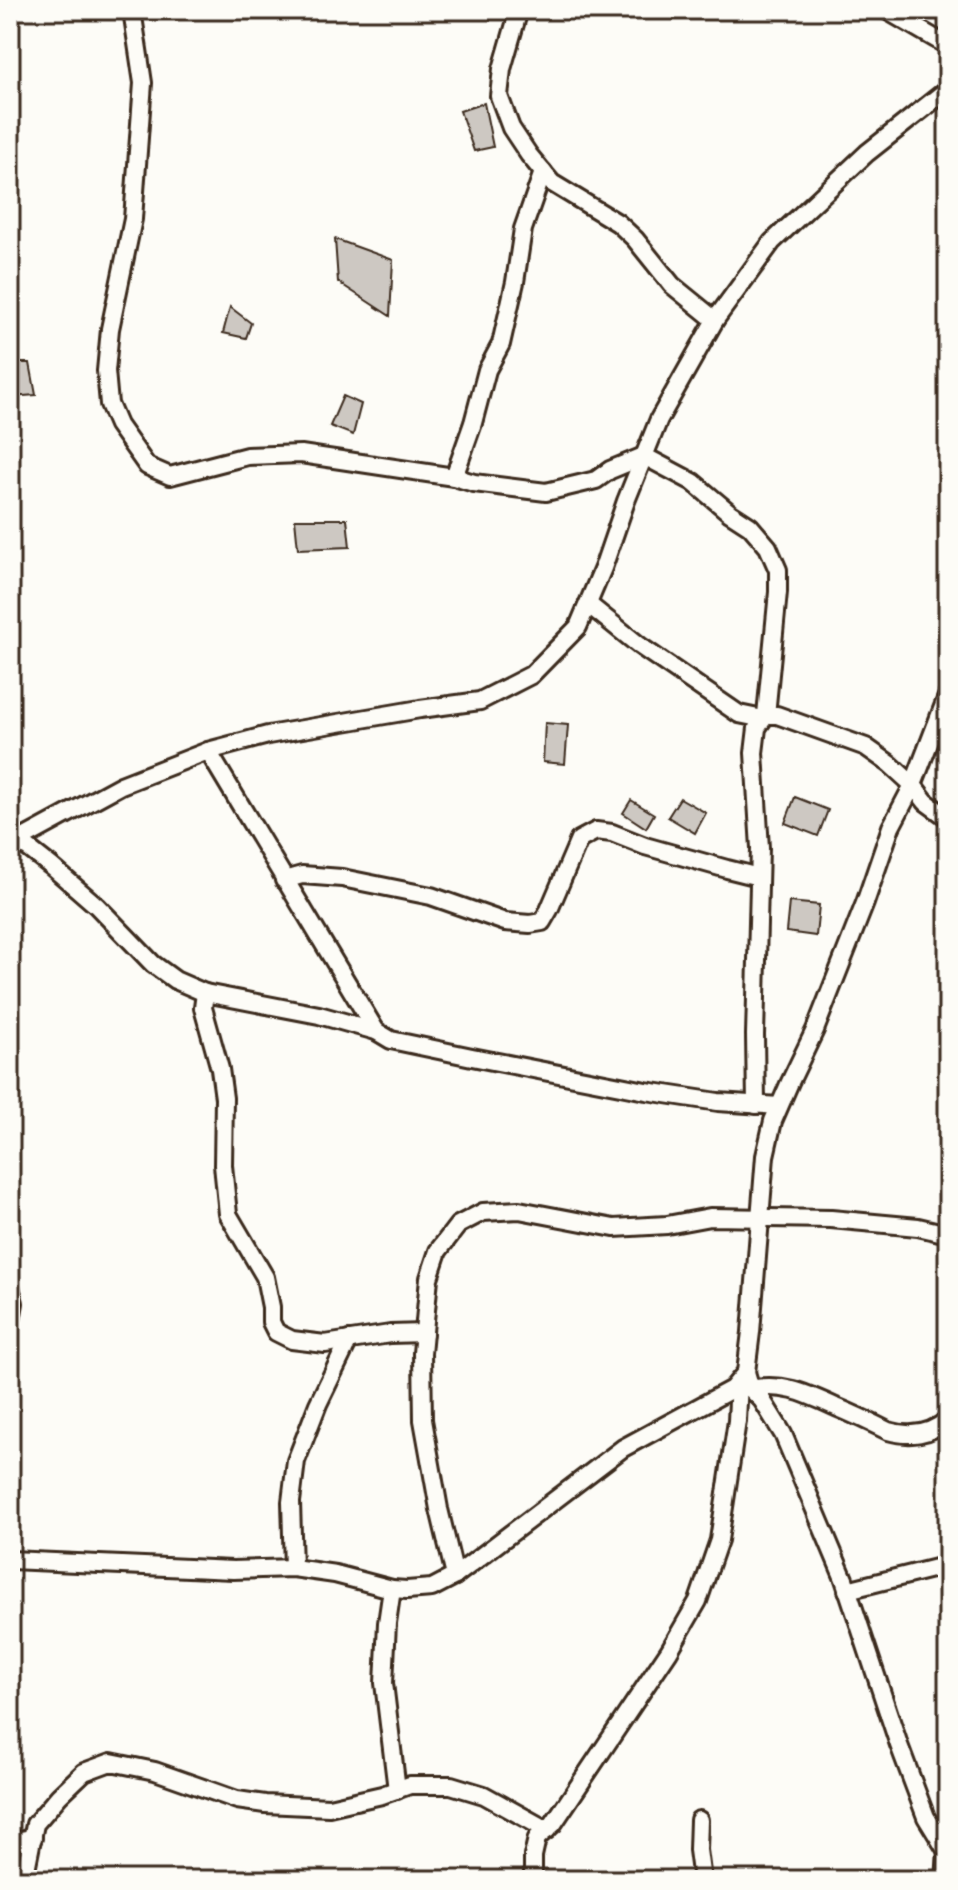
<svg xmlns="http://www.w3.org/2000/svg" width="958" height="1890" font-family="Caveat,sans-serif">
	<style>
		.building { fill: #cdc8c2; stroke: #3b2a1e; stroke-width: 2 }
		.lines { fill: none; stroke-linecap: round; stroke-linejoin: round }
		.street-casing { stroke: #3b2a1e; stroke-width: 22 }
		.street { stroke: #fdfcf7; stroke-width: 16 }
	</style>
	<rect width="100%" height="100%" fill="#fdfcf7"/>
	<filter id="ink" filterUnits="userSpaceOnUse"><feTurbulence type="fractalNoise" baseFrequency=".0125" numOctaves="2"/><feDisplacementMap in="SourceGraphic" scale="16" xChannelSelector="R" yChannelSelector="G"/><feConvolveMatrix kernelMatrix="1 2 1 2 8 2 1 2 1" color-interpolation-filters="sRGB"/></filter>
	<g filter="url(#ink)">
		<g class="building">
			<path d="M484,103L493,147L474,151L460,111Z"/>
			<path d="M335,239L393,260L390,316L338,282Z"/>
			<path d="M230,307L251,323L246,338L223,333Z"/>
			<path d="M10,363H30L36,395L10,397Z"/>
			<path d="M343,396L361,404L353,435L330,426Z"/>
			<path d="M295,519H347L350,547L298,549Z"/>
			<path d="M545,723L568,725L565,764L543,762Z"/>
			<path d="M795,797L828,810L818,836L785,823Z"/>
			<path d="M680,798L706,813L695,833L668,817Z"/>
			<path d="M631,800L654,814L646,828L623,813Z"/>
			<path d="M789,902L819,905L816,936L786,932Z"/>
		</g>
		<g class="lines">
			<g class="street-casing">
				<g id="street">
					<path d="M132,10L143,83L133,219L110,329L106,371L109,404L118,425L147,466L170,476L247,456L301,454L454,477L474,483L546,492L596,480L610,470L644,456"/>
					<path d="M519,10L502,69L499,96L511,128L529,155L552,183L618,223L635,239L672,285L715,320"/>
					<path d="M886,10L948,46"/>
					<path d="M644,456L693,482L730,513L750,526L768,547L778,570V592L766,715"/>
					<path d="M454,477L473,423L487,370L501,344L515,282L523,229L543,172"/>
					<path d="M588,604L640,646L739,714L763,719"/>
					<path d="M208,751L376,1031"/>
					<path d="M11,839L28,848L51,866L97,906L153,964L175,980L205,993L319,1015L376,1031L391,1040L472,1057L646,1091L718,1102L779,1106"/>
					<path d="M16,842L121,785L208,751L268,735L420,709L480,701L531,675L578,627L603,568L626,501L659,419L715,320L772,242L867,153L948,89"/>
					<path d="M284,880L302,875L342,878L431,896L505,922L530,924L542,922L549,910L579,840L596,831L612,833L645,846L727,869L759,877"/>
					<path d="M205,993L203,1008L220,1069L224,1098L223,1165L228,1214L265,1277L271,1307V1322L276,1332L292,1340L325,1344L390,1334L424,1333"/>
					<path d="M756,1105L755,1035L760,848L754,753L757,728L766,715H777L866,747L890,764L913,785L926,802L948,818"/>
					<path d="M10,1287L14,1303L10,1326"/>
					<path d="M746,1372L751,1389L762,1400L783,1434L815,1510L844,1579L899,1745L926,1817L948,1853"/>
					<path d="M751,1389C783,1382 807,1394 836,1407C853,1414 870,1422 888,1431C909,1437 931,1435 948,1419"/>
					<path d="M10,1560L233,1570L293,1568L335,1574L392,1589L407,1590L432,1588L455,1576L623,1448L732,1389L746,1372L751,1332L765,1156L773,1121L790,1082L815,1030L865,903L891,827L913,785L948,694"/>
					<path d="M293,1568L291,1502L296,1461L318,1404L349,1340"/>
					<path d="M455,1576L439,1509L423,1420L422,1353L429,1278L438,1251L458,1225L483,1212L519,1210L614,1228L667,1225L710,1217L831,1219L918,1227L948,1234"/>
					<path d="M392,1589L387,1623L384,1683L397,1790"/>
					<path d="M847,1590L948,1565"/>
					<path d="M699,1820L698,1850L702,1880"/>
					<path d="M10,1842L33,1838"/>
					<path d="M24,1880L35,1824L59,1796L84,1772L111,1762L155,1771L237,1800L265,1804L329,1807L382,1795L410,1785H451L484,1795L547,1830"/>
					<path d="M533,1880V1856L537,1838L553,1824L669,1651L698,1601L719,1540L737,1421L739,1381"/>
					<path d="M945,1880L947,1851"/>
				</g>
			</g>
			<use href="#street" class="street"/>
		</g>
	</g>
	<rect width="958" height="1890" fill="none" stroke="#fdfcf7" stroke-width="40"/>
	<rect x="20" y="20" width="918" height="1850" fill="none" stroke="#3b2a1e" stroke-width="3" filter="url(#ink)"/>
</svg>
